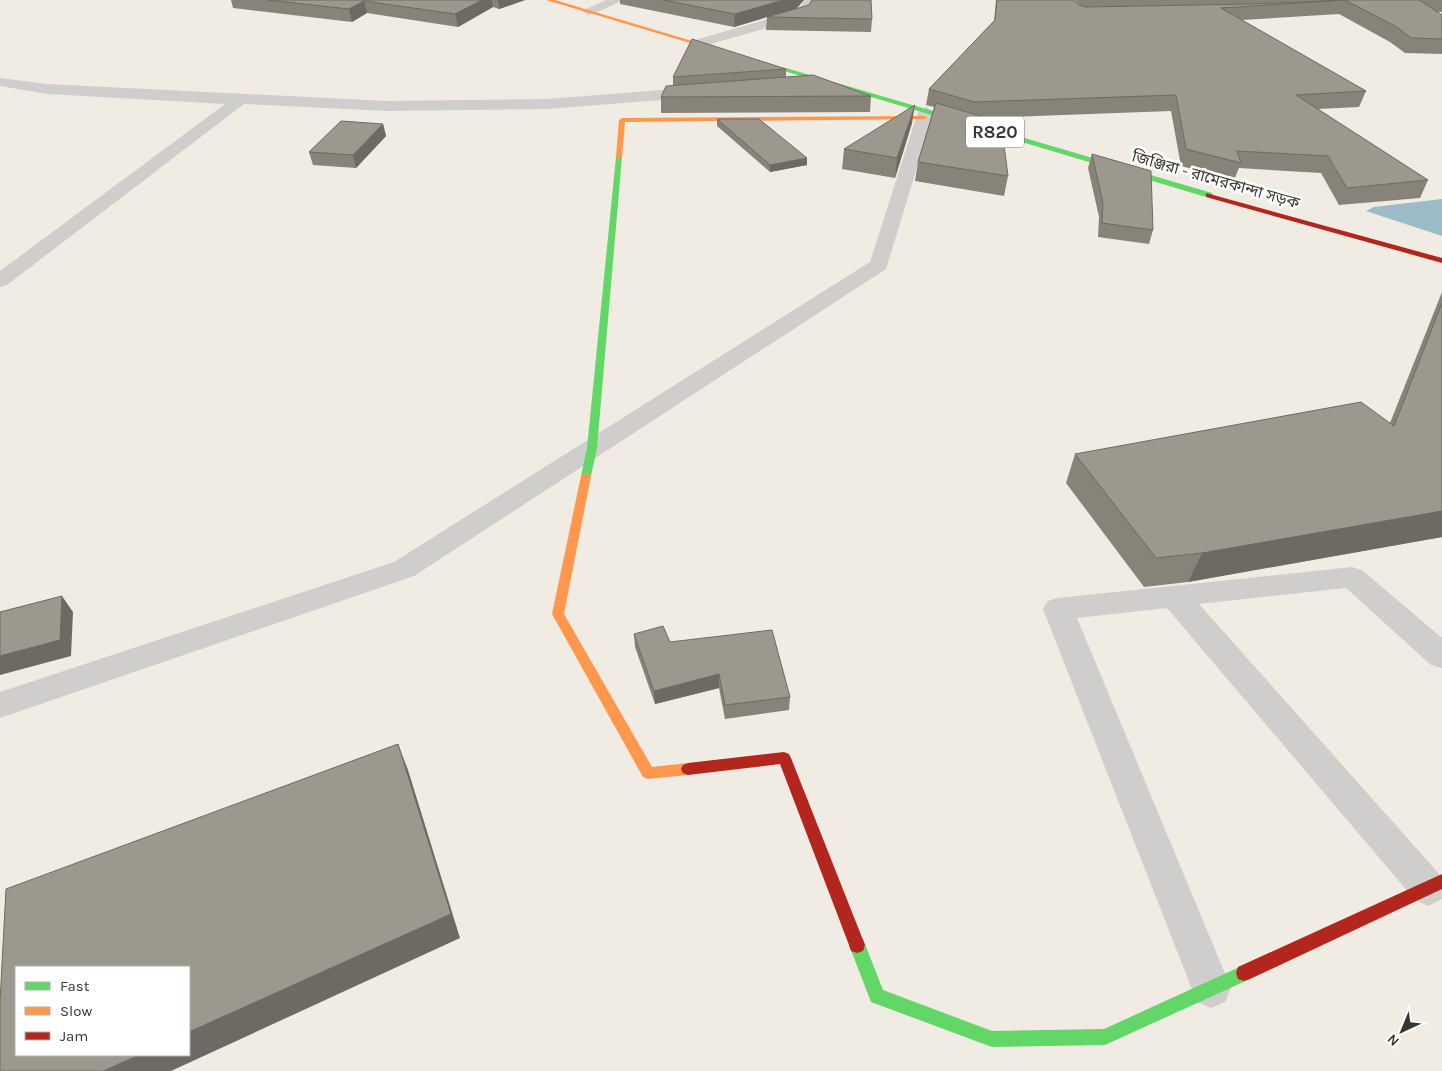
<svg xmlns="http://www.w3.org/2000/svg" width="1442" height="1071" font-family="Karla,'Noto Sans Bengali',sans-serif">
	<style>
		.water { fill: #9bbcc6 }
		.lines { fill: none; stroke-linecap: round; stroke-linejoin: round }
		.street { fill: #d0cecc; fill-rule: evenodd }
		.fast { fill: #63d668; fill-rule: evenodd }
		.slow { fill: #ff974d; fill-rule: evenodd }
		.jam { fill: #b3261e; fill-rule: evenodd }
		.wall { fill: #878379 }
		.shaded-wall { fill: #6e6a63 }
		.building { fill: #9d988d; stroke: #6e6a63 }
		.labels { text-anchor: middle; stroke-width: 5; stroke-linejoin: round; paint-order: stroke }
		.far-street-label { font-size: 16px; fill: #38362f; stroke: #fff }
		.shield { fill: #fff; stroke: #74726d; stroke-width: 1 }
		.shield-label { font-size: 18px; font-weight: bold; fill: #38362f }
	</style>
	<rect width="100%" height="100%" fill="#f0ece3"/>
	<path class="water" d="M1442,199V236L1366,211L1374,207Z"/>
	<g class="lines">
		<g class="street">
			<path d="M606,0H624L593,14L588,15L582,11Z"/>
			<path d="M805,0H817L808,16L697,48L690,44L692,41L798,10Z"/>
			<path d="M0,78L47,84L387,101L547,99L700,87L708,92L700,97L547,109L387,111L244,104L7,285L0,287V271L225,104L47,94L0,86Z"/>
			<path d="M926,107L934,112L886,269L414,576L0,718V692L394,562L870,262L918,112Z"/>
			<path d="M1352,567L1362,570L1442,638V668L1431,665L1346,588L1199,604L1441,876L1442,899L1428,906L1415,900L1167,608L1077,618L1231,988L1225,1002L1211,1008L1197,1002L1043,609L1048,601L1058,598Z"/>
		</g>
		<g class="fast">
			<path d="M786,68L1212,193L1213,195L1206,197L784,71L783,70Z"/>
			<path d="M619,155L622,157L597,448L591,476L586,479L581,476L587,448L616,157Z"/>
			<path d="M857,937L863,939L883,990L992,1031L1104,1029L1244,965L1250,967L1252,973L1250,979L1105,1045L992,1047L871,1002L849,945L851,939Z"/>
		</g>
		<g class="slow">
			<path d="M546,0H555L789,70L784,71Z"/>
			<path d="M924,116L926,117V119L625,122L622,157L619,159L616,157L619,120L622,118Z"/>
			<path d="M586,473L591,476L564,614L652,767L688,763L693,765L695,769L693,773L688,775L648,779L643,777L552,614L581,476Z"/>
		</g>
		<g class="jam">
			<path d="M1206,193L1442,258V263L1206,197Z"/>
			<path d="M784,752L789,754L791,758L865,945L863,951L857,953L851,951L849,945L780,764L688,775L683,773L681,769L683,765L688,763Z"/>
			<path d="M1442,874V889L1250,979L1244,981L1238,979L1236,973L1238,967Z"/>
		</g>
	</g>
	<g class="wall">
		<path d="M231,0H525L499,9L493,7L458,27L367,13L352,22L233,8Z"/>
		<path d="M620,0H804L797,8L872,19L871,32L766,30L767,17L734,27L620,4Z"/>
		<path d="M996,0H1073L1079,5L1081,6L1074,0H1442V12H1438L1442,15V54L1405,53L1390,42L1339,14L1242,20L1366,91L1359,107L1318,109L1428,180L1420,198L1339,205L1321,173L1239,168L1234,180L1181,166L1171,111L986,118L1008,176L1004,196L915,181L918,162L934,107L926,105L929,89L994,21Z"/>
		<path d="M786,69V77L871,96L870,112L661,113V97L673,86V77Z"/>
		<path d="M717,119L807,165L770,172L717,126Z"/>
		<path d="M912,123L895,178L842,169L844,149Z"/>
		<path d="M383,124L386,136L356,168L313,165L309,152Z"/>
		<path d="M1092,154L1153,230L1149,244L1098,237L1099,217L1088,168Z"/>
		<path d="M1442,292V537L1188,582L1144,587L1066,483L1075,454L1390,423Z"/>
		<path d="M634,634L670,642L790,697L789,710L725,719L719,688L655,704L635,647Z"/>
	</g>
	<g class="shaded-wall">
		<path d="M482,0H492L493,7L458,27L455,14Z"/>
		<path d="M498,0H525L499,9Z"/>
		<path d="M783,0H804L797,8L734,27L735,14Z"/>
		<path d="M364,1L367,13L352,22L349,9Z"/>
		<path d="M915,105L912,123L895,178L897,158Z"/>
		<path d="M383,124L386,136L356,168L353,155Z"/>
		<path d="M807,158V165L770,172V165Z"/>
		<path d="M1442,511V537L1188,582L1202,553Z"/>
		<path d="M62,596L73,612L71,656L0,675V656Z"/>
		<path d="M719,674V688L655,704L654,691Z"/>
		<path d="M398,744L408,770L460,938L171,1071H103L139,1055H189V1032Z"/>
	</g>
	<g class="building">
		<path d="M268,0H482L455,14L364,1L349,9Z"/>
		<path d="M663,0H783L735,14Z"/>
		<path d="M812,0H871L872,19L767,17L809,5Z"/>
		<path d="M997,0H1073L1079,5L1085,7L1252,4L1348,0H1419L1442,15V39L1411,38L1397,27L1345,0L1221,8L1366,91L1296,95L1428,180L1347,188L1328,156L1237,151L1241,163L1186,149L1176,95L974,102L929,89L995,20Z"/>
		<path d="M692,39L786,69L673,77Z"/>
		<path d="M813,75L871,96L661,97L666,86Z"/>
		<path d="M936,103L1001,122L1008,176L918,162Z"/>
		<path d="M915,105L897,158L844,149Z"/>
		<path d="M717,119H759L807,158L770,165Z"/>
		<path d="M341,121L383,124L353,155L309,152Z"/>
		<path d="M1092,154L1151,171L1153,230L1102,223L1103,203Z"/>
		<path d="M1442,303V511L1202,553L1156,558L1075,454L1361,402L1394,426Z"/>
		<path d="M62,596L60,640L0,656V612Z"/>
		<path d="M663,626L670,642L772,630L790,697L725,705L719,674L654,691L634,634Z"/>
		<path d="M398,744L451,914L189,1032V967H16V1055H139L103,1071H0V1002L6,889Z"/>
	</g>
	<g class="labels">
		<g class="far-street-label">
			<text transform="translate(1216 179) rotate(16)" y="6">জিঞ্জিরা - রামেরকান্দা সড়ক</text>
		</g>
		<rect class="shield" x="966" y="116.5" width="58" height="31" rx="4"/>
		<g class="shield-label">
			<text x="995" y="138">R820</text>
		</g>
	</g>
	<rect x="15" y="966" width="175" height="90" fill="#ffffff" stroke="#afafac"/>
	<rect x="25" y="982" width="25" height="8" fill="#63d668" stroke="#afafac"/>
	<text x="60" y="991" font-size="15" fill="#38362f">Fast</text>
	<rect x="25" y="1007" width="25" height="8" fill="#ff974d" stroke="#afafac"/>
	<text x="60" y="1016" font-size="15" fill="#38362f">Slow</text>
	<rect x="25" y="1032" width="25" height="8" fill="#b3261e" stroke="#afafac"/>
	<text x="60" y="1041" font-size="15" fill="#38362f">Jam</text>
	<g transform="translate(1402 1031) rotate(224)" stroke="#ffffff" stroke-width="4" paint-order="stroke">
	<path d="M0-4L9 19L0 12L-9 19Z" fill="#38362f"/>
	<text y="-8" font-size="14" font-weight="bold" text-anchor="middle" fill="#38362f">N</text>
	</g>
</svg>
